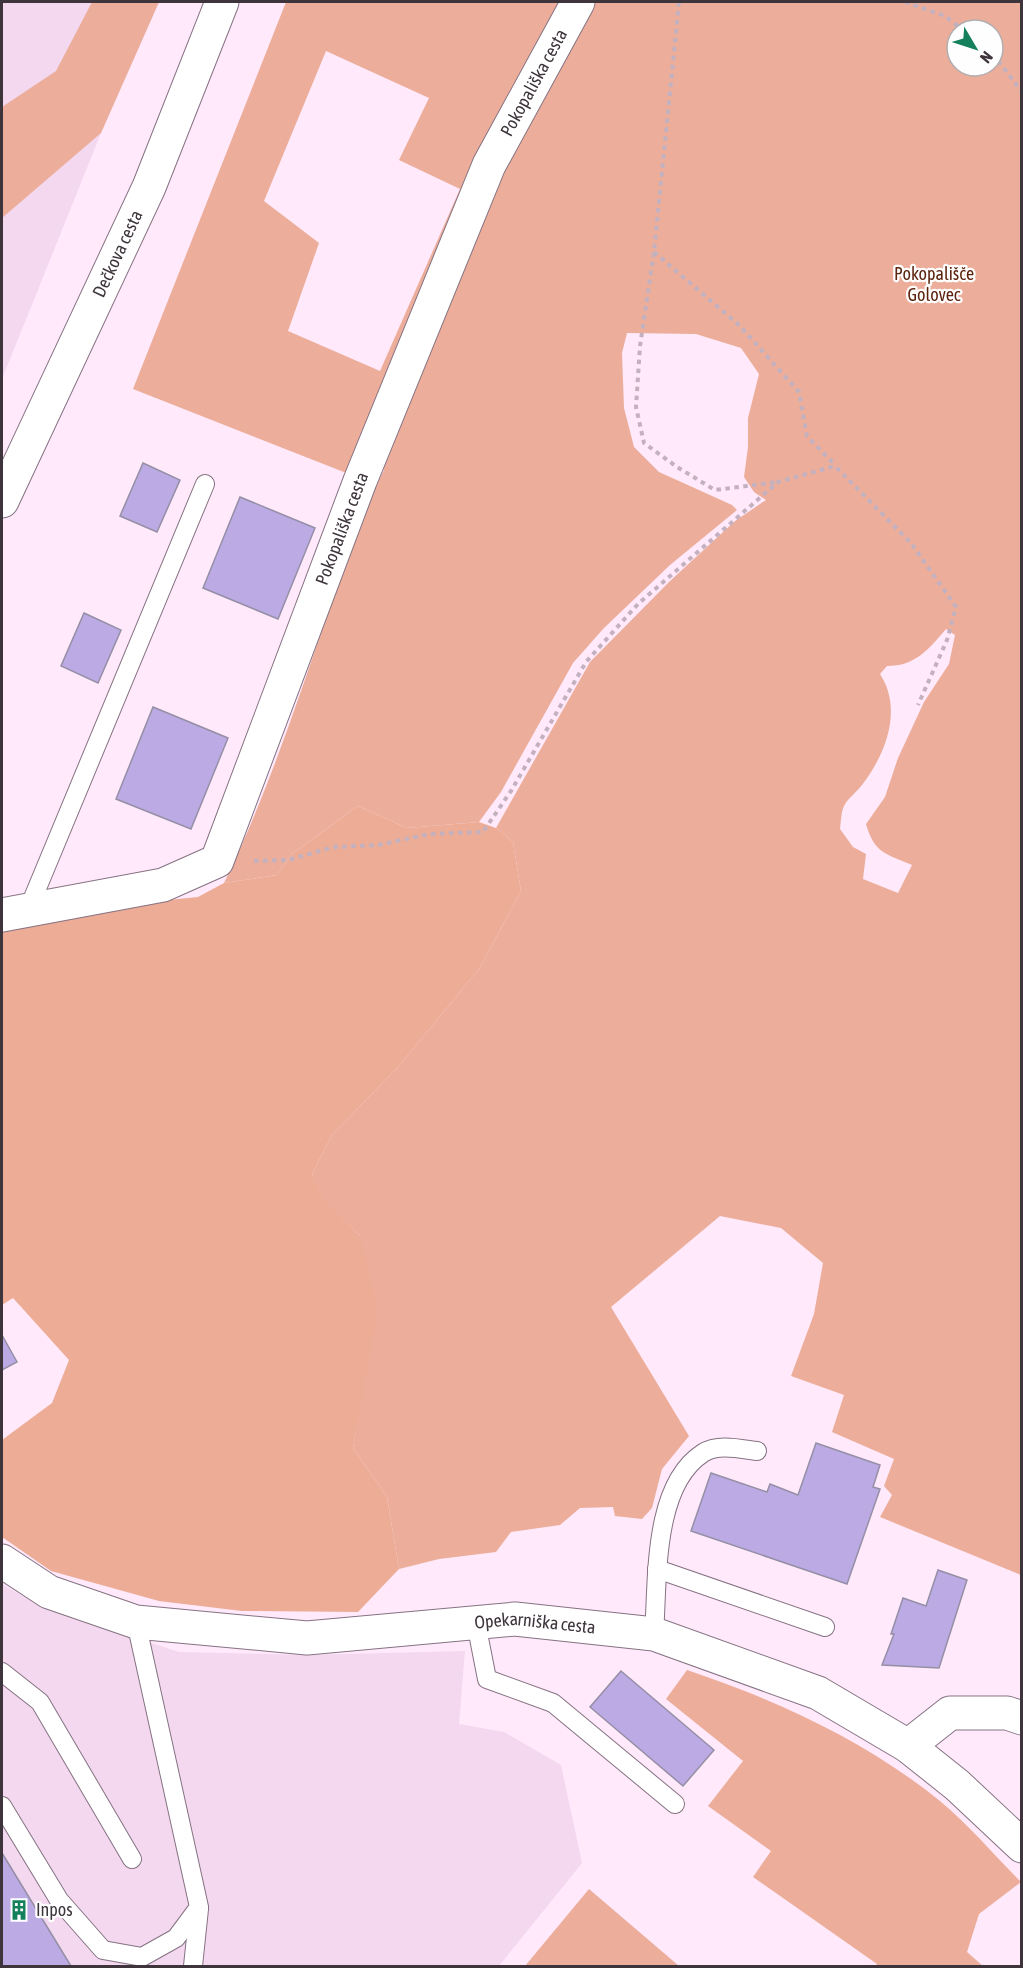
<svg xmlns="http://www.w3.org/2000/svg" width="1023" height="1968" font-family="'Asap Condensed',sans-serif">
	<style>
		.built { fill: #f3d8ef }
		.green { fill: #ecae9a; fill-rule: evenodd }
		.forest { fill: #edac96 }
		.building { fill: #bcaae4; stroke: #958fa6; stroke-width: 1.5 }
		.lines { fill: none; stroke-linecap: round; stroke-linejoin: round }
		.service-casing { stroke: #857282; stroke-width: 20 }
		.minor-casing { stroke: #857282; stroke-width: 35 }
		.tertiary-casing { stroke: #857282; stroke-width: 35 }
		.path { stroke: #c3b1c0; stroke-width: 4; stroke-dasharray: 4.5 4.5; stroke-linecap: butt }
		.service { stroke: #fff; stroke-width: 18 }
		.minor { stroke: #fff; stroke-width: 33 }
		.tertiary { stroke: #fff; stroke-width: 33 }
		.labels { text-anchor: middle; stroke-width: 4.5; stroke-linejoin: round; paint-order: stroke }
		.street-label { font-size: 18px; fill: #3e353c; stroke: #fefefe }
		.park-label { font-size: 18px; fill: #5c230e; stroke: #fefefe }
		.poi-label { font-size: 18px; fill: #3e353c; stroke: #fefefe; text-anchor: start }
	</style>
	<rect width="100%" height="100%" fill="#ffe9fb"/>
	<g class="built">
		<path d="M2,2H159L101,133L2,379Z"/>
		<path d="M2,1584L41,1607L179,1652L309,1655L465,1651L459,1724L504,1732L561,1765L582,1863L499,1966H2Z"/>
	</g>
	<g class="green">
		<path d="M92,2H159L101,133L2,218V107L56,71Z"/>
		<path d="M286,2H1021V1575L880,1517L892,1495L884,1486L894,1459L832,1432L844,1395L791,1376L814,1314L823,1263L781,1228L720,1216L611,1307L689,1436L662,1469L652,1508L642,1519L615,1516L613,1507L580,1508L560,1525L511,1532L496,1552L439,1559L399,1569L387,1497L353,1448L361,1399L360,1236L322,1199L312,1174L332,1135L398,1067L479,969L521,891L513,842L496,828L590,662L670,581L735,521L766,500L754,492L744,477L748,447V418L759,374L741,348L696,334L627,333L622,353L624,408L634,447L659,472L732,505L737,510L670,565L604,628L573,663L501,792L479,822L407,828L358,806L292,854L277,875L224,883C267,795 297,702 329,610C346,563 361,514 384,470L363,460L354,476L133,389ZM957,30H993V66H957ZM326,51L429,98L399,160L460,189L380,371L288,331L319,243L264,201ZM946,629L955,635L949,664L924,702L898,758L885,797L866,824C874,853 886,854 912,865L898,893L863,879L866,854L853,847L840,829C841,822 841,812 844,806C848,798 857,792 862,785C886,754 903,709 880,674L887,666C915,666 928,650 946,629Z"/>
		<path d="M687,1670C777,1700 866,1741 940,1801C969,1825 994,1855 1021,1882L979,1914L967,1952L983,1966H875L877,1964L753,1877L771,1851L708,1806L743,1761L666,1699Z"/>
		<path d="M589,1889L679,1966H525Z"/>
	</g>
	<path class="forest" d="M358,806L407,828L479,822L496,828L513,842L521,891L479,969L398,1067L332,1135L312,1174L323,1199L360,1236L378,1310L353,1448L387,1497L399,1569L358,1612L242,1611L159,1601L51,1571L2,1537V1440L52,1403L69,1360L13,1298L2,1305V929L129,904L198,897L224,883L277,875L292,854Z"/>
	<g class="building">
		<path d="M143,463L180,480L157,532L120,516Z"/>
		<path d="M240,497L315,528L278,619L203,588Z"/>
		<path d="M84,613L121,630L98,683L61,666Z"/>
		<path d="M153,707L228,738L191,829L116,799Z"/>
		<path d="M2,1335L17,1362L2,1370Z"/>
		<path d="M816,1443L880,1465L873,1487L880,1489L847,1584L691,1531L711,1473L767,1492L770,1484L798,1495Z"/>
		<path d="M938,1570L967,1580L939,1668L882,1665L894,1634H891L903,1598L926,1606Z"/>
		<path d="M621,1671L714,1750L683,1786L590,1707Z"/>
		<path d="M2,1853L71,1966H2Z"/>
	</g>
	<g class="lines">
		<g class="service-casing">
			<g id="service">
				<path d="M28,910L205,484"/>
				<path d="M657,1569L825,1627"/>
				<path d="M476,1623L487,1679L553,1703L675,1804"/>
				<path d="M654,1634C658,1582 652,1486 703,1453C718,1443 741,1449 757,1451"/>
				<path d="M2,1672L40,1702L132,1859"/>
				<path d="M2,1806L59,1900L103,1950L142,1957L176,1938L199,1907L136,1622"/>
				<path d="M193,1966L199,1909"/>
			</g>
		</g>
		<g class="minor-casing">
			<g id="minor">
				<path id="s1" d="M2,915L163,885L217,861L360,481L489,165L578,2"/>
				<path id="s2" d="M2,1561L49,1592L136,1622L307,1638L515,1619L654,1634L818,1693L908,1746L957,1785L1022,1846"/>
				<path d="M908,1746L950,1713H1007L1022,1718"/>
			</g>
		</g>
		<g class="tertiary-casing">
			<g id="tertiary">
				<path id="s3" d="M2,501L149,187L222,2"/>
			</g>
		</g>
		<g class="path">
			<path d="M679,2L654,252L640,346L636,407L644,443L677,467L715,490L778,482"/>
			<path d="M905,2L945,16L963,30"/>
			<path d="M993,54L1022,92"/>
			<path d="M654,252L739,325L799,392L807,436L835,465"/>
			<path d="M254,861L288,860L334,847L378,845L430,834L483,832L511,791L586,662L638,604L778,482L835,466L911,543L956,607L947,640L918,705"/>
		</g>
		<use href="#service" class="service"/>
		<use href="#minor" class="minor"/>
		<use href="#tertiary" class="tertiary"/>
	</g>
	<defs>
		<g id="building-bare" transform="scale(1.62)"><path d="M-4-6H4V6H1V3H-1V6H-4ZM-2.5-4.3h1.7v1.8h-1.7ZM.8-4.3h1.7v1.8H.8ZM-2.5-1h1.7V.8h-1.7ZM.8-1h1.7V.8H.8Z" fill="#15805c" stroke="#fefefe" stroke-width="2.5" paint-order="stroke"/></g>
	</defs>
	<g fill-rule="evenodd">
		<use href="#building-bare" x="19" y="1910"/>
	</g>
	<g class="labels">
		<g class="street-label">
			<text dy="6" stroke="none"><textPath href="#s1" startOffset="1064">Pokopališka cesta</textPath></text>
			<text dy="6" stroke="none"><textPath href="#s3" startOffset="273">Dečkova cesta</textPath></text>
			<text dy="6" stroke="none"><textPath href="#s1" startOffset="578">Pokopališka cesta</textPath></text>
			<text dy="6" stroke="none"><textPath href="#s2" startOffset="549">Opekarniška cesta</textPath></text>
		</g>
		<g class="park-label">
			<text x="934" y="280">Pokopališče<tspan x="934" dy="21">Golovec</tspan></text>
		</g>
		<g class="poi-label">
			<text x="36" y="1916">Inpos</text>
		</g>
	</g>
	<rect width="1023" height="1968" fill="none" stroke="#3e353c" stroke-width="6"/>
	<g transform="translate(975 48) rotate(129)"><circle r="28" fill="#fefefe" stroke="#b1aeb0" stroke-width="1.5"/>
	<path d="M0-4.5L10 22L0 15L-10 22Z" fill="#15805c"/>
	<text y="-9" font-size="16" font-weight="bold" text-anchor="middle" fill="#3e353c">N</text>
	</g>
</svg>
